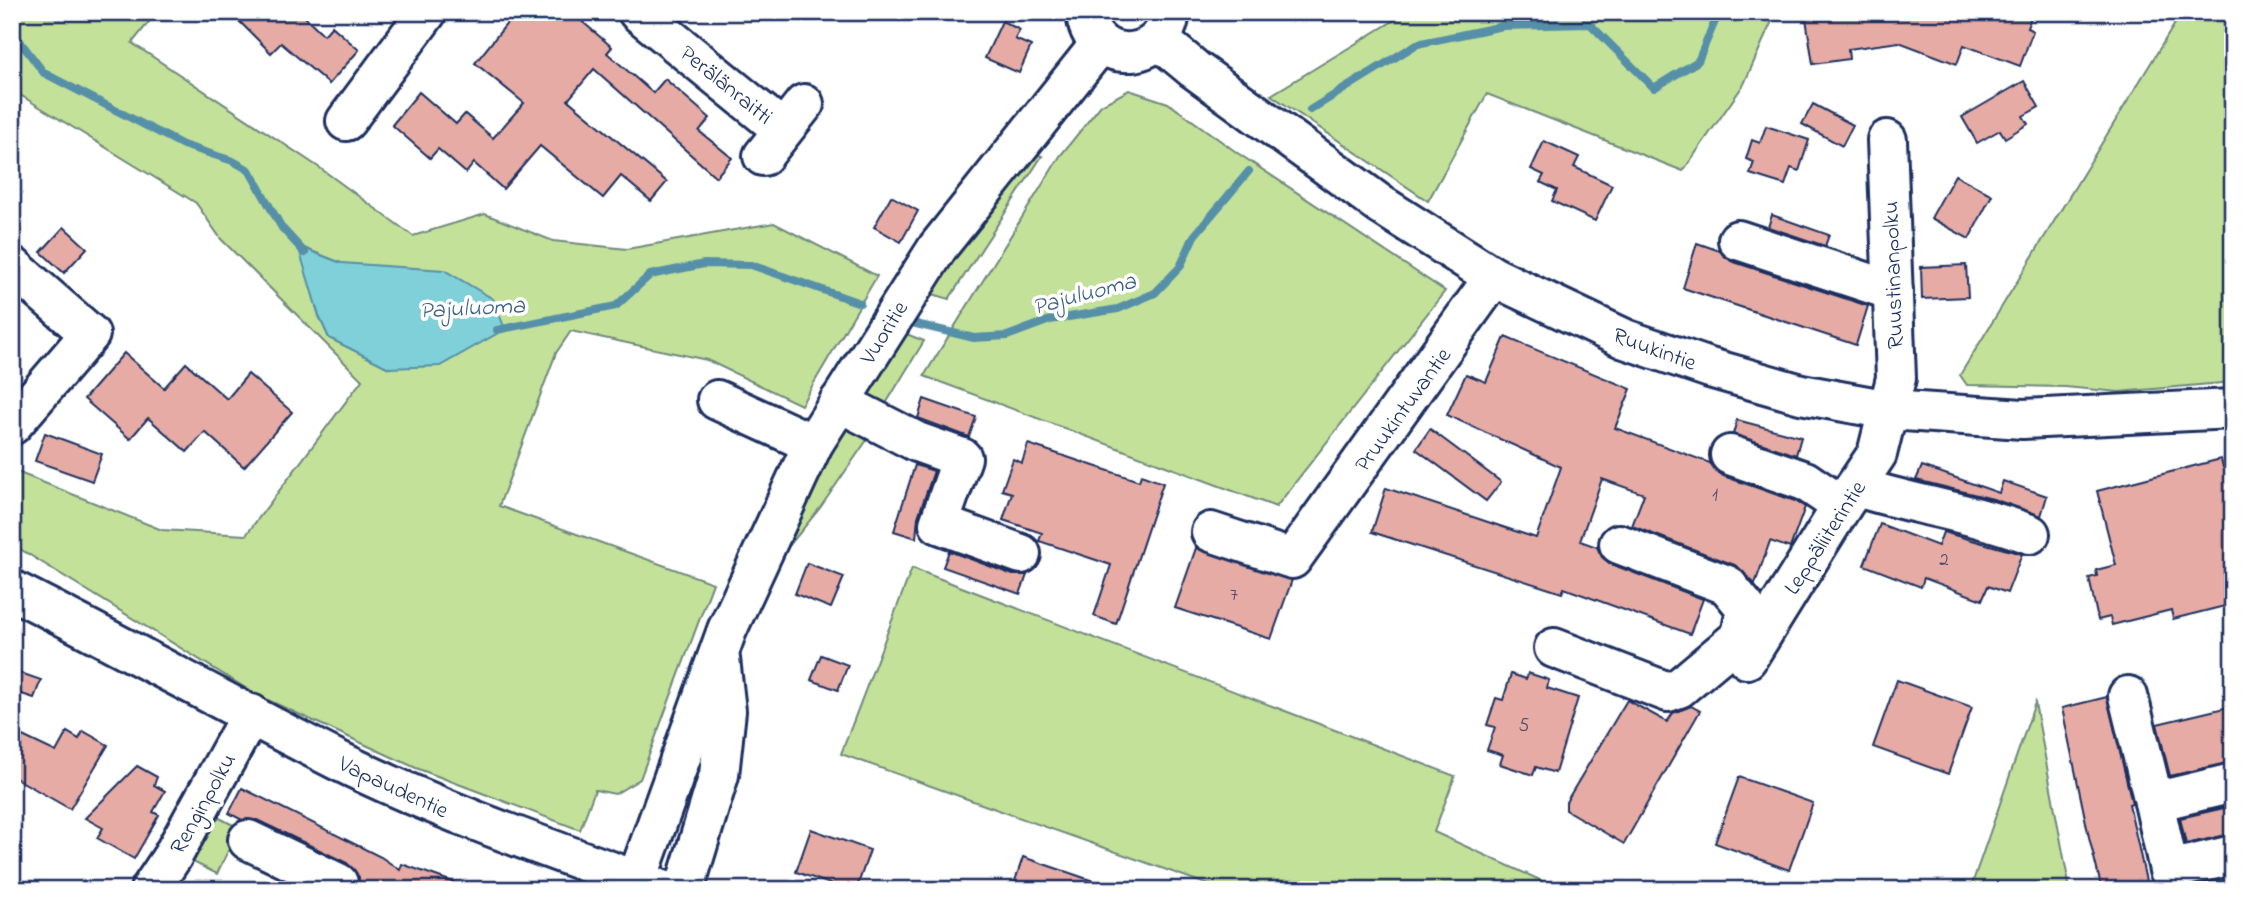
<svg xmlns="http://www.w3.org/2000/svg" width="2245" height="902" font-family="'Indie Flower',sans-serif">
	<style>
		.green { fill: #c3e199; stroke: #6f887c; stroke-width: 2; fill-rule: evenodd }
		.water { fill: #7fd0d9; stroke: #5790a8; stroke-width: 2 }
		.lines { fill: none; stroke-linecap: round; stroke-linejoin: round }
		.stream { stroke: #5790a8; stroke-width: 8 }
		.building { fill: #e6aba4; stroke: #1b2f5e; stroke-width: 2 }
		.minor-casing { stroke: #1b2f5e; stroke-width: 44 }
		.major-casing { stroke: #1b2f5e; stroke-width: 44 }
		.minor { stroke: #fff; stroke-width: 38 }
		.major { stroke: #fff; stroke-width: 38 }
		.labels { text-anchor: middle; stroke-width: 7; stroke-linejoin: round; paint-order: stroke }
		.number-label { font-size: 19px; fill: #4e4e70 }
		.street-label { font-size: 23px; fill: #1b2f5e; stroke: #fff }
		.water-label { font-size: 24px; font-style: italic; fill: #395f83; stroke: #fff }
	</style>
	<rect width="100%" height="100%" fill="#fff"/>
	<filter id="ink" filterUnits="userSpaceOnUse"><feTurbulence type="fractalNoise" baseFrequency=".0143" numOctaves="2"/><feDisplacementMap in="SourceGraphic" scale="14" xChannelSelector="R" yChannelSelector="G"/><feConvolveMatrix kernelMatrix="1 2 1 2 8 2 1 2 1" color-interpolation-filters="sRGB"/></filter>
	<g filter="url(#ink)">
		<g class="green">
			<path d="M12,12H157L132,43L320,168L413,236L485,214L553,241L627,249L774,223L877,276L801,405L707,360L571,331L556,353L499,506L713,583L640,779L615,794L595,790L580,830L416,768L257,695L12,544V470L162,530L246,535L362,380L221,239L196,203L12,90ZM299,246L341,263L365,267L389,368L329,338L319,316Z"/>
			<path d="M1408,12H1776L1744,84L1683,171L1487,94L1428,201L1271,95Z"/>
			<path d="M2182,12H2233V382L2119,392L2065,387L1967,385L1960,375Z"/>
			<path d="M1129,90L1168,103L1239,154L1445,291L1276,507L924,376L1060,156L1101,105Z"/>
			<path d="M1035,154L1042,156L949,299L926,292Z"/>
			<path d="M899,331L924,341L884,407L865,397Z"/>
			<path d="M849,425L869,437L820,508L789,546L781,547L808,490L843,428Z"/>
			<path d="M912,568L1455,776L1434,832L1562,890H1223L841,754Z"/>
			<path d="M2035,703L2070,890H1970Z"/>
			<path d="M206,811L239,828L217,874L183,857Z"/>
		</g>
		<path class="water" d="M298,246L341,263L444,270L493,299L505,329L440,366L389,368L329,338L319,316Z"/>
		<g class="lines">
			<g class="stream">
				<path d="M12,31L44,73L183,145L233,161L249,170L282,228L305,253"/>
				<path d="M1310,110L1417,44L1503,26L1590,24L1654,88L1698,61L1719,12"/>
				<path d="M912,323L974,338L1007,336L1050,320L1118,309L1155,293L1180,267L1194,236L1249,171"/>
				<path d="M497,330L616,306L650,275L704,264L751,265L860,303"/>
			</g>
		</g>
		<g class="building">
			<path d="M230,12H300L324,35L332,26L359,50L329,84L281,43L271,53Z"/>
			<path d="M516,12H571L612,47L607,53L653,93L665,79L710,118L699,131L732,158L716,177L594,69L568,100L667,182L651,201L621,176L603,198L540,146L503,189L474,163L466,173L438,149L430,158L392,125L419,92L456,124L465,114L493,138L524,103L475,63Z"/>
			<path d="M1805,12H2033L2027,28L2033,31L2020,66L1964,45L1957,64L1899,42L1848,49L1849,59L1813,64Z"/>
			<path d="M1002,21L1020,30L1015,39L1031,46L1019,73L985,58Z"/>
			<path d="M2024,81L2039,107L2023,116L2028,124L2005,138L2000,130L1977,143L1962,117Z"/>
			<path d="M1813,104L1853,125L1842,146L1802,124Z"/>
			<path d="M1766,126L1809,140L1799,171L1791,168L1785,185L1750,174L1754,162L1746,159L1752,140L1760,143Z"/>
			<path d="M1544,141L1579,157L1574,167L1612,185L1595,221L1552,201L1557,190L1540,182L1544,175L1531,169Z"/>
			<path d="M1955,175L1992,195L1969,239L1931,218Z"/>
			<path d="M891,196L918,211L901,242L874,227Z"/>
			<path d="M1772,215L1829,235L1825,246L1768,227Z"/>
			<path d="M64,227L87,248L64,273L41,252Z"/>
			<path d="M1697,243L1720,251L1731,261L1868,306L1856,345L1683,288Z"/>
			<path d="M1966,265L1968,297L1922,299L1921,267Z"/>
			<path d="M1505,337L1631,389L1615,428L1710,463L1723,476L1795,501L1805,507L1790,548L1770,541L1755,584L1735,565L1632,526L1644,494L1602,479L1580,541L1597,547L1602,557L1611,564L1703,599L1690,634L1564,588L1562,593L1372,532L1386,488L1536,538L1561,467L1447,415L1466,374L1486,382Z"/>
			<path d="M124,353L164,388L186,363L227,399L248,374L292,412L244,467L205,432L187,452L148,418L130,439L84,399Z"/>
			<path d="M924,399L976,417L969,437L918,418Z"/>
			<path d="M1737,420L1801,437L1796,455L1733,434Z"/>
			<path d="M1430,429L1501,482L1486,501L1416,449Z"/>
			<path d="M45,433L102,454L92,481L35,461Z"/>
			<path d="M1028,444L1139,481L1141,475L1163,483L1116,624L1094,616L1111,565L1039,541L1042,533L1003,520L1012,493L1002,490L1013,459L1022,463Z"/>
			<path d="M2221,459L2223,467L2233,465V604L2173,619L2171,610L2112,625L2110,617L2098,620L2089,578L2097,576L2096,570L2116,565L2097,491Z"/>
			<path d="M915,465L934,471L918,517L916,538L894,531Z"/>
			<path d="M1922,466L1999,493L2003,481L2047,496L2041,516L1993,499L1916,480Z"/>
			<path d="M1880,524L1938,546L1943,532L2022,554L2007,593L1988,586L1982,600L1924,578L1921,587L1864,565Z"/>
			<path d="M1196,548L1292,580L1271,639L1175,608Z"/>
			<path d="M949,551L1013,575H1027L1020,594L943,567Z"/>
			<path d="M807,563L844,577L831,608L795,594Z"/>
			<path d="M821,655L848,665L838,690L811,680Z"/>
			<path d="M12,670L41,680L34,698L12,691Z"/>
			<path d="M1528,673L1549,680L1547,688L1578,698L1555,773L1536,767L1533,775L1500,764L1503,755L1487,750L1495,727L1487,725L1496,698L1503,700L1511,674L1526,679Z"/>
			<path d="M1897,680L1972,707L1948,774L1873,747Z"/>
			<path d="M2107,697L2132,803L2129,804L2148,890H2102L2089,837L2062,708Z"/>
			<path d="M1627,700L1667,722L1673,713L1691,706L1700,711L1624,844L1566,810V802Z"/>
			<path d="M2233,706V762L2170,776L2157,724Z"/>
			<path d="M12,731L56,752L67,732L79,739L83,731L108,745L70,809L12,776Z"/>
			<path d="M137,766L157,777L154,785L165,791L153,812L159,815L134,859L97,838L103,828L85,818Z"/>
			<path d="M1739,777L1813,803L1789,870L1715,843Z"/>
			<path d="M242,788L381,857L400,870L402,864L467,887V890H393L394,887L383,883L379,890H358L359,877L347,863L257,820H242L229,813Z"/>
			<path d="M2233,806V834L2186,844L2180,818Z"/>
			<path d="M811,829L870,850L856,890H847L796,872Z"/>
			<path d="M1023,857L1108,886L1107,890H1012Z"/>
		</g>
		<g class="lines">
			<g class="minor-casing">
				<g id="minor">
					<path d="M638,12L783,130"/>
					<path d="M1086,12C1089,66 1165,65 1170,12"/>
					<path d="M1159,40L1194,69L1381,205L1494,277L1625,339L1710,368L1801,394L1889,410L2023,419L2233,409"/>
					<path d="M346,121L427,12"/>
					<path d="M763,156L804,104"/>
					<path d="M1738,240L1893,291"/>
					<path d="M12,266L90,334L12,425"/>
					<path d="M717,400L813,444"/>
					<path d="M839,402L917,442L962,458L939,524L1021,554"/>
					<path d="M1730,455L1805,481L1842,506"/>
					<path d="M1857,487C1914,505 1974,513 2030,534"/>
					<path d="M1211,532L1292,559L1494,277"/>
					<path d="M1554,648L1668,692L1679,688L1741,636L1746,608L1727,585L1619,544"/>
					<path d="M1747,659L1842,506L1877,454L1896,378L1887,140"/>
					<path d="M2128,696L2154,802L2233,783"/>
					<path d="M2154,802L2169,870L2233,855"/>
					<path d="M248,840L338,883L334,890"/>
					<path d="M150,890L172,857L251,714"/>
					<path d="M633,890L727,630L813,444L938,247L1100,44"/>
					<path d="M684,890L719,775L726,711L720,659"/>
				</g>
			</g>
			<g class="major-casing">
				<path id="major" d="M12,590C122,645 228,705 337,760C442,812 553,850 663,890"/>
			</g>
			<use href="#minor" class="minor"/>
			<use href="#major" class="major"/>
		</g>
	</g>
	<g class="labels">
		<g class="number-label">
			<text x="1715" y="500">1</text>
			<text x="1944" y="565">2</text>
			<text x="1234" y="600">7</text>
			<text x="1524" y="731">5</text>
		</g>
		<g class="street-label">
			<text transform="translate(727 84) rotate(39)" y="8">Perälänraitti</text>
			<text transform="translate(1892 275) rotate(-92)" y="8">Ruustinanpolku</text>
			<text transform="translate(883 332) rotate(-58)" y="8">Vuoritie</text>
			<text transform="translate(1655 348) rotate(20)" y="8">Ruukintie</text>
			<text transform="translate(1402 409) rotate(-54)" y="8">Pruukintuvantie</text>
			<text transform="translate(1824 537) rotate(-57)" y="8">Leppäliiterintie</text>
			<text transform="translate(394 786) rotate(25)" y="8">Vapaudentie</text>
			<text transform="translate(202 803) rotate(-61)" y="8">Renginpolku</text>
		</g>
		<g class="water-label">
			<text transform="translate(1084 293) rotate(-15)" y="8">Pajuluoma</text>
			<text transform="translate(472 307) rotate(-3)" y="8">Pajuluoma</text>
		</g>
	</g>
	<rect width="2245" height="902" fill="none" stroke="#fff" stroke-width="42"/>
	<rect x="21" y="21" width="2203" height="860" fill="none" stroke="#1b2f5e" stroke-width="2.5" filter="url(#ink)"/>
</svg>
